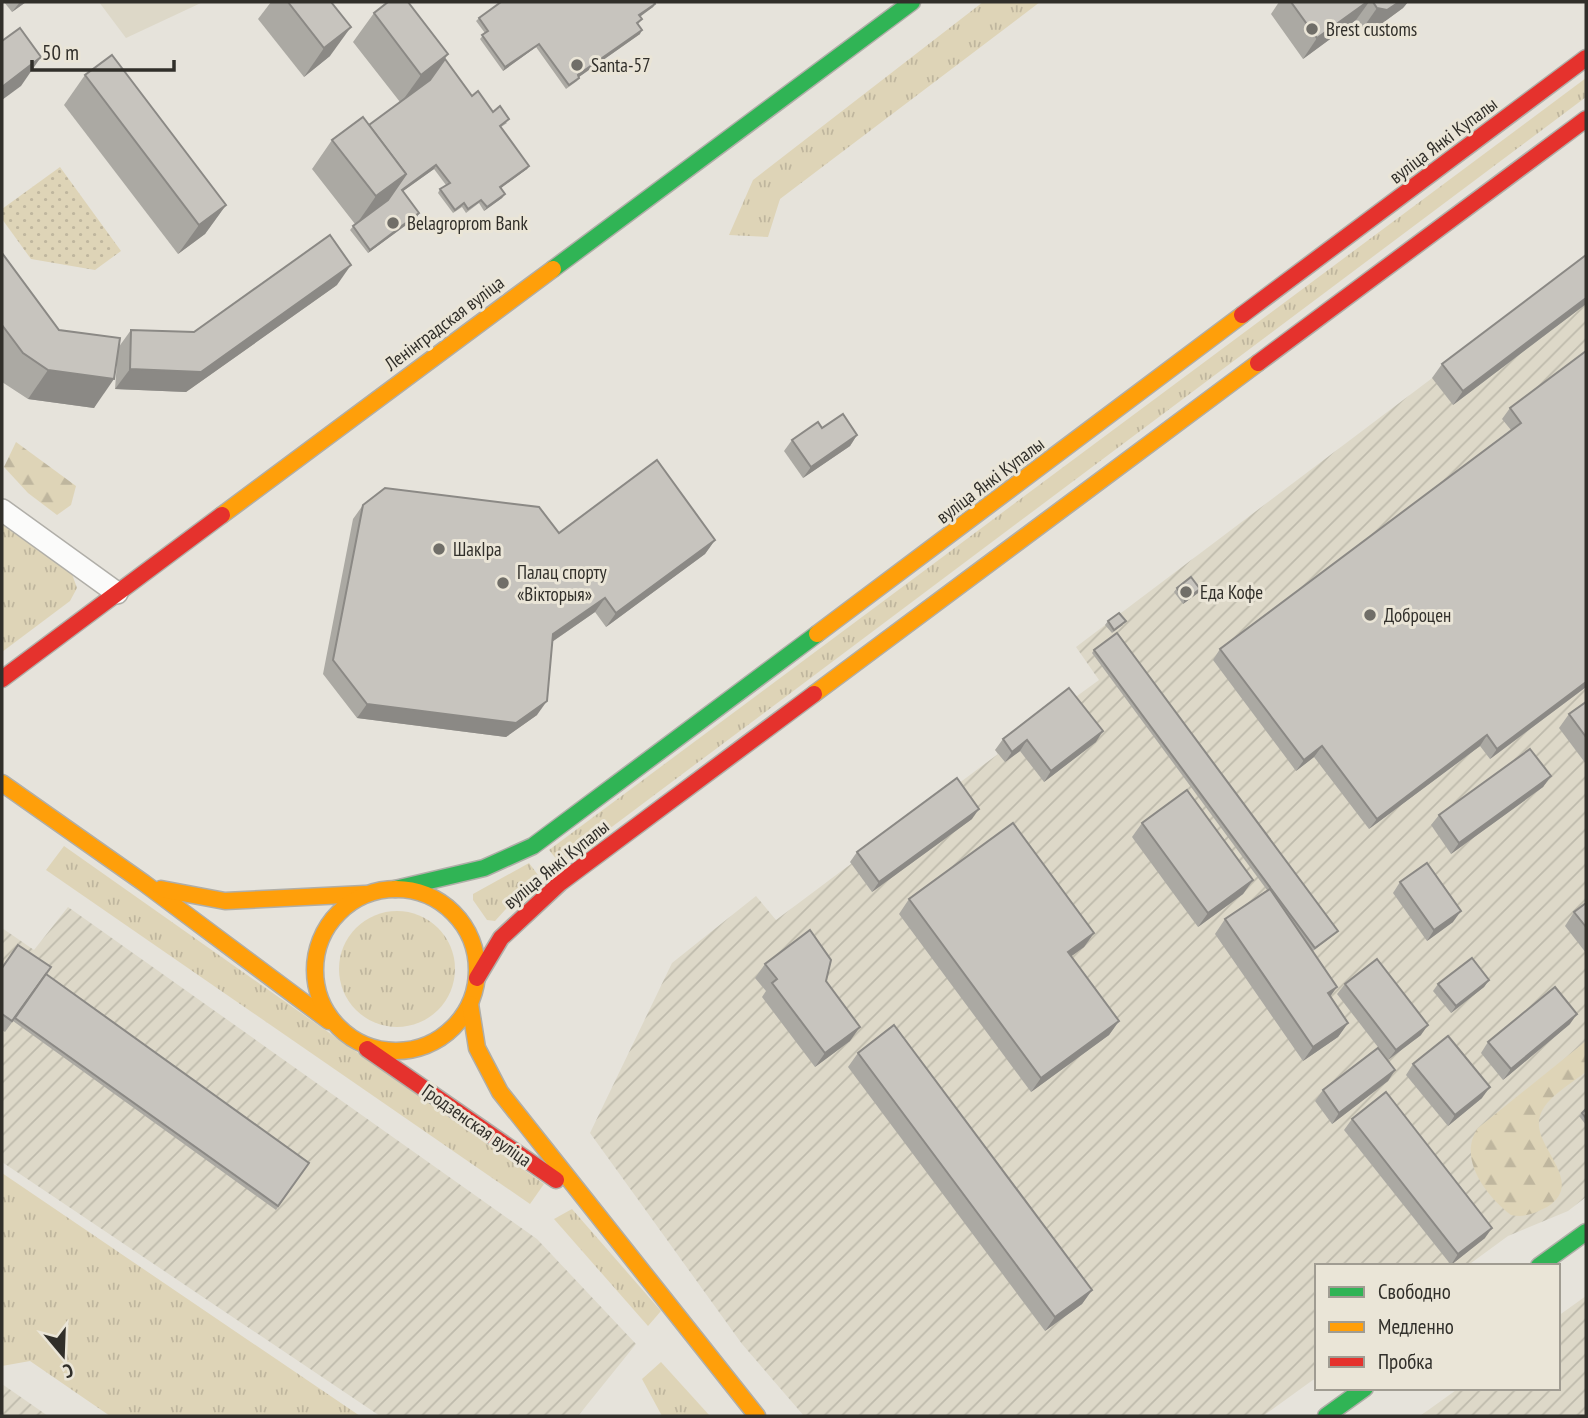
<svg xmlns="http://www.w3.org/2000/svg" width="1588" height="1418" font-family="'PT Sans Narrow',sans-serif">
	<style>
		.built { fill: #ddd8c8 }
		.industrial { fill: url(#industrial-furrows) }
		.grass { fill: url(#grass-tufts) }
		.forest { fill: url(#forest-firs) }
		.park { fill: url(#park-dots) }
		.lines { fill: none; stroke-linecap: round; stroke-linejoin: round }
		.street-casing { stroke: #b0aea8; stroke-width: 24 }
		.fast-casing { stroke: #b0aea8; stroke-width: 19 }
		.slow-casing { stroke: #b0aea8; stroke-width: 19 }
		.jam-casing { stroke: #b0aea8; stroke-width: 19 }
		.street { stroke: #fbfbfa; stroke-width: 21 }
		.fast { stroke: #30b455; stroke-width: 16 }
		.slow { stroke: #ff9f0a; stroke-width: 16 }
		.jam { stroke: #e5322d; stroke-width: 16 }
		.wall { fill: #aba9a3 }
		.shaded-wall { fill: #8b8985 }
		.building { fill: #c7c4be; stroke: #8b8985; stroke-width: 2 }
		.poi-dot { fill: #706e68; stroke: #eae5d7; stroke-width: 2.5 }
		.labels { text-anchor: middle; stroke-width: 6; stroke-linejoin: round; paint-order: stroke }
		.poi-label { font-size: 19px; fill: #312f2a; stroke: #eae5d7; text-anchor: start }
		.street-label { font-size: 19px; fill: #312f2a; stroke: #eae5d7 }
	</style>
	<defs>
		<pattern id="industrial-furrows" width="10" height="10" patternUnits="userSpaceOnUse" patternTransform="scale(1.75)"><rect width="10" height="10" fill="#ddd8c8"/><path d="M-1 1l2-2M0 10L10 0M9 11l2-2" fill="none" stroke="#bebaac"/></pattern>
		<pattern id="grass-tufts" width="24" height="20" patternUnits="userSpaceOnUse" patternTransform="scale(1.75)"><rect width="24" height="20" fill="#ded4b7"/><path d="M3 7l-1-3M5 7V3M7 7l1-3M15 17l-1-3M17 17v-4M19 17l1-3" fill="none" stroke="#bfb69e"/></pattern>
		<pattern id="forest-firs" width="22" height="20" patternUnits="userSpaceOnUse" patternTransform="scale(1.75)"><rect width="22" height="20" fill="#ded4b7"/><path d="M5 1l3.5 6h-7zM16 11l3.5 6h-7z" fill="#bfb69e"/></pattern>
		<pattern id="park-dots" width="8" height="8" patternUnits="userSpaceOnUse" patternTransform="scale(1.75)"><rect width="8" height="8" fill="#ded4b7"/><path d="M2 2h.1M6 6h.1" fill="none" stroke="#bfb69e" stroke-width="1.8" stroke-linecap="round"/></pattern>
	</defs>
	<rect width="100%" height="100%" fill="#e6e3db"/>
	<path class="built" d="M99,2H203L126,38Z"/>
	<g class="industrial">
		<path d="M1586,262V1197L1568,1211L1508,1236L1467,1266H1317V1377L1263,1416H804L742,1344L590,1133L672,963L756,896L776,920L998,754L995,750L1062,698L1066,704L1099,680L1076,647Z"/>
		<path d="M68,907L537,1239L636,1344L578,1416H380L2,1162V928L34,950Z"/>
		<path d="M1586,1296V1416H1420L1459,1388H1558V1316Z"/>
		<path d="M2,1384L48,1416H2Z"/>
	</g>
	<g class="grass">
		<path d="M983,2H1040L780,199L768,237L729,235L753,180Z"/>
		<path d="M1586,78V97L561,865L549,850Z"/>
		<path d="M2,524L72,574L77,588L70,601L2,652Z"/>
		<path d="M64,846L544,1184L530,1204L46,870Z"/>
		<path d="M529,863L541,879L514,900L495,921L487,920L473,900V894Z"/>
		<circle cx="397" cy="969" r="58"/>
		<path d="M2,1173L360,1416H110L30,1361L2,1366Z"/>
		<path d="M572,1209L661,1311L648,1326L554,1219Z"/>
		<path d="M661,1362L710,1416H662L642,1379Z"/>
	</g>
	<g class="forest">
		<path d="M16,442L76,486L71,505L57,515L28,493L4,467Z"/>
		<path d="M1586,1041V1072C1572,1083 1545,1098 1540,1116C1530,1146 1588,1181 1547,1207C1535,1213 1525,1218 1511,1215C1486,1196 1457,1158 1478,1128Z"/>
	</g>
	<path class="park" d="M60,167L121,251L95,270L31,259L2,219V209Z"/>
	<g class="lines">
		<g class="street-casing">
			<path id="street" d="M2,510L117,593"/>
		</g>
		<g class="fast-casing">
			<g id="fast">
				<path d="M553,269L912,2"/>
				<path d="M395,889L484,868L533,846L817,634"/>
				<path d="M1539,1266L1586,1232"/>
				<path d="M1326,1416L1365,1388"/>
			</g>
		</g>
		<g class="slow-casing">
			<g id="slow">
				<path d="M222,515L553,269"/>
				<path d="M817,634L1242,315"/>
				<path d="M814,694L1258,363"/>
				<path d="M2,783L144,883L329,1021"/>
				<path d="M161,889L225,901L365,894"/>
				<circle cx="396" cy="970" r="81"/>
				<path d="M470,1004L477,1048L500,1092L757,1416"/>
			</g>
		</g>
		<g class="jam-casing">
			<g id="jam">
				<path d="M1242,315L1586,58"/>
				<path d="M1258,363L1586,119"/>
				<path d="M2,679L222,515"/>
				<path d="M477,978L501,938L560,883L814,694"/>
				<path d="M367,1049L556,1180"/>
			</g>
		</g>
		<use href="#street" class="street"/>
		<use href="#fast" class="fast"/>
		<use href="#slow" class="slow"/>
		<use href="#jam" class="jam"/>
	</g>
	<g class="wall">
		<path d="M4,2H26L12,12Z"/>
		<path d="M271,2H331L330,56L304,77L258,19Z"/>
		<path d="M1279,2H1408L1403,8L1373,30L1363,28L1356,20L1303,59L1271,14Z"/>
		<path d="M655,4L653,7L640,16L642,19L638,24L640,34L579,77L577,81L566,89L536,47L503,71L480,39L485,33L476,21L479,18Z"/>
		<path d="M374,13L445,59L472,96L507,123L501,127L529,166L527,169L500,188L505,194L502,198L484,211L479,203L466,213L462,207L453,213L438,193L440,189L446,185L434,169L403,191L417,217L368,253L350,230L355,224L312,169L332,140L369,125L400,102L353,42Z"/>
		<path d="M85,75L226,205L205,234L178,254L64,105Z"/>
		<path d="M2,253L59,330L118,348L131,330L194,332L337,285L186,392L115,389L117,362L94,408L28,399L2,382Z"/>
		<path d="M1586,255V304L1453,405L1432,378L1442,364Z"/>
		<path d="M1586,351V687L1490,759L1480,746L1369,829L1314,757L1296,771L1213,660L1220,649L1511,430L1502,419L1510,408Z"/>
		<path d="M822,428L857,435L850,446L803,478L784,451L792,440Z"/>
		<path d="M363,505L559,533L715,540L705,554L606,627L595,612L552,642L537,715L506,737L357,718L323,674L353,519Z"/>
		<path d="M1177,588L1200,589L1198,593L1183,604L1174,592Z"/>
		<path d="M1108,621L1123,625L1112,633L1105,625Z"/>
		<path d="M1094,650L1335,934L1313,951L1330,997L1348,1023L1338,1037L1303,1061L1215,934L1225,919L1267,890L1092,653Z"/>
		<path d="M1586,702V764L1559,728L1569,714Z"/>
		<path d="M1003,739L1096,742L1044,782L1020,751L1005,762L995,750Z"/>
		<path d="M1551,776L1543,787L1451,854L1431,825L1439,815Z"/>
		<path d="M972,819L872,892L850,862L857,852Z"/>
		<path d="M1142,823L1253,880L1243,894L1198,927L1132,837Z"/>
		<path d="M1400,882L1453,922L1427,941L1393,893Z"/>
		<path d="M909,899L1094,933L1084,947L1071,956L1119,1021L1109,1035L1031,1092L899,914Z"/>
		<path d="M1586,903V953L1565,926L1574,912Z"/>
		<path d="M765,964L826,981L850,1041L815,1067L762,997L766,991L755,978Z"/>
		<path d="M2,968L46,974L309,1163L276,1210L13,1021L5,1032L2,1030Z"/>
		<path d="M1489,980L1484,987L1451,1013L1433,991L1438,984Z"/>
		<path d="M1345,984L1421,1035L1388,1060L1337,994Z"/>
		<path d="M1570,1024L1503,1080L1481,1053L1488,1042Z"/>
		<path d="M858,1053L1092,1290L1082,1304L1045,1331L848,1067Z"/>
		<path d="M1413,1064L1482,1098L1448,1126L1406,1075Z"/>
		<path d="M1395,1070L1388,1081L1332,1124L1315,1101L1323,1090Z"/>
		<path d="M1586,1109V1125L1579,1116Z"/>
		<path d="M1352,1119L1485,1238L1451,1265L1344,1130Z"/>
	</g>
	<g class="shaded-wall">
		<path d="M20,2H26L12,12Z"/>
		<path d="M1367,2H1369L1356,20L1303,59L1317,38Z"/>
		<path d="M1399,2H1408L1403,8L1373,30L1363,28L1377,8Z"/>
		<path d="M655,4L653,7L637,19L639,15Z"/>
		<path d="M351,27L330,56L304,77L324,48Z"/>
		<path d="M642,30L640,34L576,79L578,75Z"/>
		<path d="M539,44L536,47L503,71L505,67Z"/>
		<path d="M448,54L428,83L400,104L421,75Z"/>
		<path d="M41,57L21,86L2,100V87Z"/>
		<path d="M436,165L434,169L399,194L402,190Z"/>
		<path d="M529,166L527,169L497,191L500,187Z"/>
		<path d="M406,174L386,203L356,225L376,196Z"/>
		<path d="M505,194L502,198L484,211L487,207Z"/>
		<path d="M226,205L205,234L178,254L199,225Z"/>
		<path d="M419,213L417,217L368,253L370,250Z"/>
		<path d="M351,265L337,285L186,392L115,389L130,369Z"/>
		<path d="M1586,298V304L1453,405L1463,391Z"/>
		<path d="M48,370L114,379L94,408L28,399Z"/>
		<path d="M857,435L850,446L803,478L811,467Z"/>
		<path d="M715,540L705,554L606,627L616,613Z"/>
		<path d="M1200,589L1198,593L1183,604L1185,600Z"/>
		<path d="M605,598L595,612L543,648L553,634Z"/>
		<path d="M1586,682V687L1490,759L1497,749Z"/>
		<path d="M547,701L537,715L506,737L357,718L367,704Z"/>
		<path d="M1103,731L1096,742L1044,782L1051,771Z"/>
		<path d="M1487,735L1480,746L1369,829L1377,819Z"/>
		<path d="M1027,740L1020,751L1005,762L1012,752Z"/>
		<path d="M1322,746L1314,757L1296,771L1304,760Z"/>
		<path d="M1551,776L1543,787L1451,854L1459,843Z"/>
		<path d="M979,809L972,819L872,892L879,882Z"/>
		<path d="M1253,880L1243,894L1198,927L1208,913Z"/>
		<path d="M1461,911L1453,922L1427,941L1434,930Z"/>
		<path d="M1094,933L1084,947L1058,966L1068,952Z"/>
		<path d="M1489,980L1484,987L1451,1013L1456,1006Z"/>
		<path d="M1337,987L1327,1001L1328,993Z"/>
		<path d="M1577,1014L1570,1024L1503,1080L1511,1069Z"/>
		<path d="M1119,1021L1109,1035L1031,1092L1041,1078Z"/>
		<path d="M1348,1023L1338,1037L1303,1061L1313,1047Z"/>
		<path d="M1428,1025L1421,1035L1388,1060L1396,1050Z"/>
		<path d="M860,1027L850,1041L815,1067L825,1053Z"/>
		<path d="M1395,1070L1388,1081L1332,1124L1339,1113Z"/>
		<path d="M1490,1087L1482,1098L1448,1126L1455,1115Z"/>
		<path d="M1492,1228L1485,1238L1451,1265L1458,1254Z"/>
		<path d="M1092,1290L1082,1304L1045,1331L1055,1317Z"/>
	</g>
	<g class="building">
		<path d="M288,2H331L351,27L324,48Z"/>
		<path d="M388,2H408L448,54L421,75L374,13Z"/>
		<path d="M501,2H654L655,4L639,15L642,19L637,23L642,30L578,75L579,78L569,85L539,44L505,67L482,35L488,31L479,18Z"/>
		<path d="M1291,2H1367L1317,38Z"/>
		<path d="M1373,2H1399L1387,10L1377,8Z"/>
		<path d="M20,28L41,57L2,87V41Z"/>
		<path d="M112,55L226,205L199,225L85,75Z"/>
		<path d="M445,59L472,96L478,91L493,112L500,106L509,119L500,126L529,166L500,187L505,194L487,207L481,200L468,209L464,203L455,210L440,189L450,183L436,165L402,190L419,213L370,250L353,226L388,200L406,174L369,125L430,80Z"/>
		<path d="M363,117L406,174L376,196L332,140Z"/>
		<path d="M330,235L351,265L201,372L130,369L131,330L194,332Z"/>
		<path d="M2,253L59,330L120,338L114,379L48,370L23,353L2,325Z"/>
		<path d="M1586,255V298L1463,391L1442,364Z"/>
		<path d="M1586,351V682L1497,749L1487,735L1377,819L1322,746L1304,760L1220,649L1521,423L1510,408Z"/>
		<path d="M843,414L857,435L811,467L792,440L818,422L822,428Z"/>
		<path d="M657,460L715,540L616,613L605,598L553,634L547,701L516,723L367,704L333,660L363,505L385,488L539,507L559,533Z"/>
		<path d="M1191,577L1200,589L1185,600L1177,588Z"/>
		<path d="M1119,613L1126,621L1114,630L1108,621Z"/>
		<path d="M1117,633L1338,931L1315,948L1094,650Z"/>
		<path d="M1069,688L1103,731L1051,771L1027,740L1012,752L1003,739Z"/>
		<path d="M1586,702V737L1569,714Z"/>
		<path d="M1530,749L1551,776L1459,843L1439,815Z"/>
		<path d="M957,778L979,809L879,882L857,852Z"/>
		<path d="M1187,790L1253,880L1208,913L1142,823Z"/>
		<path d="M1013,823L1094,933L1068,952L1119,1021L1041,1078L909,899Z"/>
		<path d="M1427,863L1461,911L1434,930L1400,882Z"/>
		<path d="M1270,889L1337,987L1328,993L1348,1023L1313,1047L1225,919Z"/>
		<path d="M1586,903V927L1574,912Z"/>
		<path d="M810,930L831,960L826,981L860,1027L825,1053L772,983L777,979L765,964Z"/>
		<path d="M18,945L51,967L12,1021L2,1014V968Z"/>
		<path d="M1472,958L1489,980L1456,1006L1438,984Z"/>
		<path d="M1377,959L1428,1025L1396,1050L1345,984Z"/>
		<path d="M46,974L309,1163L278,1206L15,1018Z"/>
		<path d="M1555,987L1577,1014L1511,1069L1488,1042Z"/>
		<path d="M894,1025L1092,1290L1055,1317L858,1053Z"/>
		<path d="M1448,1036L1490,1087L1455,1115L1413,1064Z"/>
		<path d="M1378,1048L1395,1070L1339,1113L1323,1090Z"/>
		<path d="M1386,1092L1492,1228L1458,1254L1352,1119Z"/>
		<path d="M1586,1109V1118L1582,1113Z"/>
	</g>
	<g class="poi-dot">
		<circle cx="1312" cy="29" r="7"/>
		<circle cx="577" cy="65" r="7"/>
		<circle cx="393" cy="223" r="7"/>
		<circle cx="439" cy="549" r="7"/>
		<circle cx="503" cy="583" r="7"/>
		<circle cx="1186" cy="592" r="7"/>
		<circle cx="1370" cy="615" r="7"/>
	</g>
	<g class="labels">
		<g class="poi-label">
			<text x="1326" y="36">Brest customs</text>
			<text x="591" y="72">Santa-57</text>
			<text x="407" y="230">Belagroprom Bank</text>
			<text x="453" y="556">ШакІра</text>
			<text x="517" y="579">Палац спорту<tspan x="517" dy="22">«Вікторыя»</tspan></text>
			<text x="1200" y="599">Еда Кофе</text>
			<text x="1384" y="622">Доброцен</text>
		</g>
		<g class="street-label">
			<text transform="translate(1443 140) rotate(-37)" y="7">вуліца Янкі Купалы</text>
			<text transform="translate(444 323) rotate(-37)" y="7">Ленінградская вуліца</text>
			<text transform="translate(990 480) rotate(-37)" y="7">вуліца Янкі Купалы</text>
			<text transform="translate(556 864) rotate(-39)" y="7">вуліца Янкі Купалы</text>
			<text transform="translate(477 1125) rotate(35)" y="7">Гродзенская вуліца</text>
		</g>
	</g>
	<rect width="1588" height="1418" fill="none" stroke="#312f2a" stroke-width="7"/>
	<rect x="1315" y="1264" width="245" height="126" fill="#eae5d7" stroke="#a09c92" stroke-width="2"/>
	<rect x="1329" y="1287" width="35" height="10" fill="#30b455" stroke="#a09c92" stroke-width="2"/>
	<text x="1378" y="1299" font-size="21" fill="#312f2a">Свободно</text>
	<rect x="1329" y="1322" width="35" height="10" fill="#ff9f0a" stroke="#a09c92" stroke-width="2"/>
	<text x="1378" y="1334" font-size="21" fill="#312f2a">Медленно</text>
	<rect x="1329" y="1357" width="35" height="10" fill="#e5322d" stroke="#a09c92" stroke-width="2"/>
	<text x="1378" y="1369" font-size="21" fill="#312f2a">Пробка</text>
	<g transform="translate(63 1355) rotate(161)" stroke="#eae5d7" stroke-width="5" paint-order="stroke">
	<path d="M0-5L12 26L0 18L-12 26Z" fill="#312f2a"/>
	<text y="-10" font-size="19" font-weight="bold" text-anchor="middle" fill="#312f2a">С</text>
	</g>
	<path d="M32 60v10h142v-10" fill="none" stroke="#312f2a" stroke-width="3.5"/>
	<text x="42" y="60" font-size="21" fill="#312f2a" stroke="#eae5d7" stroke-width="5" paint-order="stroke">50 m</text>
</svg>
